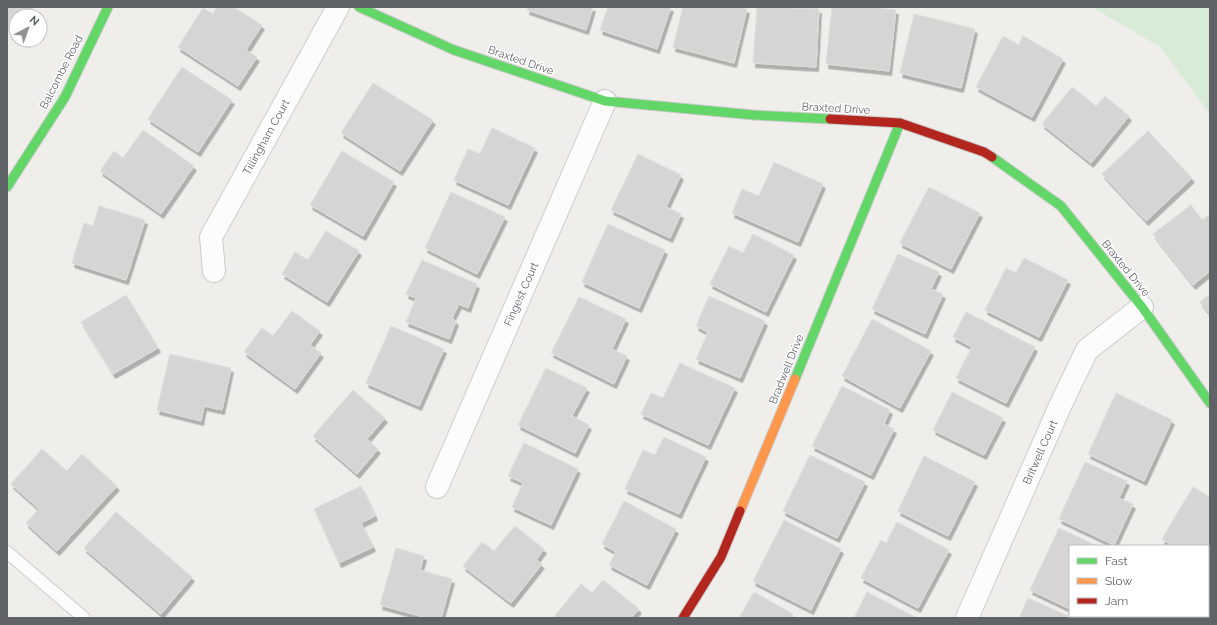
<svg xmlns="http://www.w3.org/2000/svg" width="1217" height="625" font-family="Raleway,sans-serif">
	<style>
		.green { fill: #d8ebd6 }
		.building { fill: #d6d5d3; stroke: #deddd9; filter: url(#shadow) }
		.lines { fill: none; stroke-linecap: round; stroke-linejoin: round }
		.lane-casing { stroke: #cbcccc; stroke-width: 14 }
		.street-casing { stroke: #cbcccc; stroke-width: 24 }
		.fast-casing { stroke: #cacacb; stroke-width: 11 }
		.slow-casing { stroke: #cacacb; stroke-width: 11 }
		.jam-casing { stroke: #cacacb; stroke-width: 11 }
		.lane { stroke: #fdfcfc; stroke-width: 12 }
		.street { stroke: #fdfcfc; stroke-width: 22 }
		.fast { stroke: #63d668; stroke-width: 9 }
		.slow { stroke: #ff974d; stroke-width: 9 }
		.jam { stroke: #b3261e; stroke-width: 9 }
		.labels { text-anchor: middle; stroke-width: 3; stroke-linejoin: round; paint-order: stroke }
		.street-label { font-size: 11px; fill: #5f6368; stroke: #fff }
	</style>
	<defs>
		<filter id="shadow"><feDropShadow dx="2.5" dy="4.5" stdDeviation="0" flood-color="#0004"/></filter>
	</defs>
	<rect width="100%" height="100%" fill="#efeeea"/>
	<path class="green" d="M1092,7H1210V114L1160,47Z"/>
	<g class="building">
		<path d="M7,7H33L28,16H16V32L7,27Z"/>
		<path d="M217,7H233L262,25L246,50L257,57L238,86L178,47L203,8L213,14Z"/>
		<path d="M528,7H593L586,30L527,10Z"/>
		<path d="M608,7H671L657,49L600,30Z"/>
		<path d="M683,7H740L747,9L734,63L673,47Z"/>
		<path d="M757,7L819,9L816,67L753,63Z"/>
		<path d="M832,7H868L896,10L889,71L826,64Z"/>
		<path d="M914,14L975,29L961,88L900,73Z"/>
		<path d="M1003,36L1019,45L1023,36L1063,59L1032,117L976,87Z"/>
		<path d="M182,67L232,100L198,152L148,119Z"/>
		<path d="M373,83L433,120L400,171L341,133Z"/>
		<path d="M1072,87L1096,106L1105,96L1129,116L1091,163L1042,124Z"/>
		<path d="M492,128L535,148L508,205L454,180L468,149L480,154Z"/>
		<path d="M143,130L194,166L161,214L100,171L114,151L123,158Z"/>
		<path d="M1148,131L1192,178L1146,221L1102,174Z"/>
		<path d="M342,151L394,182L363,236L310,205Z"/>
		<path d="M638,154L681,175L666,207L681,214L670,238L611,210Z"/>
		<path d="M774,162L823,184L798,242L732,213L742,189L759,196Z"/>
		<path d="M929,187L980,213L951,269L900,243Z"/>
		<path d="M451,192L505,217L477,274L425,248Z"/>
		<path d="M1191,205L1202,220L1210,214V271L1193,285L1153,234Z"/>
		<path d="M99,206L145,220L126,280L72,263L84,223L93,226Z"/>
		<path d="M608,224L665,250L639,308L582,282Z"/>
		<path d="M326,231L359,251L327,302L282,274L295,252L308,260Z"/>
		<path d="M753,234L794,255L766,312L710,284L729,246L743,253Z"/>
		<path d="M898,254L939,272L931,289L943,294L925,334L872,309Z"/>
		<path d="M1024,258L1068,280L1039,337L985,310L1006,268L1016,273Z"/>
		<path d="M422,260L477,284L468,308L459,304L452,318L456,321L449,339L406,322L416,298L406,294Z"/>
		<path d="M1210,294V314L1200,302Z"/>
		<path d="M126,295L158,348L113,374L81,322Z"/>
		<path d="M709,296L765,321L740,378L696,359L708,332L696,326Z"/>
		<path d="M579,297L626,319L612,349L627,356L614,384L551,353Z"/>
		<path d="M292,311L320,331L310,345L321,353L295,389L244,352L262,328L273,336Z"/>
		<path d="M966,312L1035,347L1006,403L956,378L972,347L953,337Z"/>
		<path d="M872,319L931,351L900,408L842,376Z"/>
		<path d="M391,326L444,349L419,406L366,383Z"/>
		<path d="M170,354L231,368L222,410L204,406L201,421L157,410Z"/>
		<path d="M680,363L735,388L708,445L641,414L651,393L663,398Z"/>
		<path d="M546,368L587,388L572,416L589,425L575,453L518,425Z"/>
		<path d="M842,386L890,410L884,424L894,429L871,475L812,446Z"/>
		<path d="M353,390L385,418L367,439L378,449L357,474L313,436Z"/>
		<path d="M952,392L1003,418L984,455L933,430Z"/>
		<path d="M1116,393L1172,420L1144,481L1088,454Z"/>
		<path d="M664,437L706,457L679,514L625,489L643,450L655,455Z"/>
		<path d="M524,443L578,469L551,525L512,507L523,483L508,476Z"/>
		<path d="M42,449L67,471L82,454L117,486L57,551L26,523L39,509L11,484Z"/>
		<path d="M810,455L865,482L837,538L783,511Z"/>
		<path d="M924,456L975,482L948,536L898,511Z"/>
		<path d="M1085,462L1127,481L1119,498L1133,504L1114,545L1059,519Z"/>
		<path d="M361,486L375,516L361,523L373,547L339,563L314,509Z"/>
		<path d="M1193,487L1210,497V568L1208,567V546H1173L1162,539Z"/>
		<path d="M624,501L676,529L647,585L609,565L616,552L602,544Z"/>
		<path d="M116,512L192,577L161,614L84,548Z"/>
		<path d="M784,520L841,549L811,610L753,581Z"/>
		<path d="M897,522L949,550L918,608L861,578L881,540L886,543Z"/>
		<path d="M515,526L544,549L536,560L542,564L511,603L463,566L482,542L494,551Z"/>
		<path d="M1059,528L1097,546H1070V609L1030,590Z"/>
		<path d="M396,548L424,556L420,570L452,579L441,618H427L380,605Z"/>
		<path d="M603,580L639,609L631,618H553L581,584L592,593Z"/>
		<path d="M754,592L793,614L791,618H739Z"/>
		<path d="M867,592L917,618H854Z"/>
		<path d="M1028,598L1068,616L1067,618H1019Z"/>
		<path d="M1155,616H1192L1191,618H1159Z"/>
	</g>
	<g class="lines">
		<g class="lane-casing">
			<path id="lane" d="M7,552L84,618"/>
		</g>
		<g class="street-casing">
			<g id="street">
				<path d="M214,271L211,237L338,7"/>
				<path d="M437,487L605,101"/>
				<path d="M967,618L1060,406L1087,350L1142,307"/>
			</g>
		</g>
		<g class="fast-casing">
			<g id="fast">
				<path d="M359,7L454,50L605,101L754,115L830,119"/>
				<path d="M992,157L1061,206L1142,307L1210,403"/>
				<path d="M7,187L65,97L108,7"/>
				<path d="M795,379L900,123"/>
			</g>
		</g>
		<g class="slow-casing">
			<path id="slow" d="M740,511L795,379"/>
		</g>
		<g class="jam-casing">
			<g id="jam">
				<path d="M830,119L900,123L984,152L992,157"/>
				<path d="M683,618L721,557L740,511"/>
			</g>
		</g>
		<use href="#lane" class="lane"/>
		<use href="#street" class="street"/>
		<use href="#fast" class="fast"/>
		<use href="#slow" class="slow"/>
		<use href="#jam" class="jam"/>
	</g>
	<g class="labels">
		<g class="street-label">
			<text transform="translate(521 60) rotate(19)" y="4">Braxted Drive</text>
			<text transform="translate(61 72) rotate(-63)" y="4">Balcombe Road</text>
			<text transform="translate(836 108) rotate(3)" y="4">Braxted Drive</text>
			<text transform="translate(266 137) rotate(-61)" y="4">Tillingham Court</text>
			<text transform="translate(1126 268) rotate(51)" y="4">Braxted Drive</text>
			<text transform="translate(521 294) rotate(-66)" y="4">Fingest Court</text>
			<text transform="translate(786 369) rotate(-68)" y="4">Bradwell Drive</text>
			<text transform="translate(1040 452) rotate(-66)" y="4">Britwell Court</text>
		</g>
	</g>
	<rect width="1217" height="625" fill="none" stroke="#5f6368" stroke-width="16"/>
	<rect x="1069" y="545" width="140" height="72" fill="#ffffff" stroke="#bfc1c3"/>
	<rect x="1077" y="558" width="20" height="6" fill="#63d668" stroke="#bfc1c3"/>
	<text x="1105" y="565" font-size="12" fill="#5f6368">Fast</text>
	<rect x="1077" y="578" width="20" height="6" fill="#ff974d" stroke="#bfc1c3"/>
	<text x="1105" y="585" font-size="12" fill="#5f6368">Slow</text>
	<rect x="1077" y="598" width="20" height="6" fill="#b3261e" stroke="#bfc1c3"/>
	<text x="1105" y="605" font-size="12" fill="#5f6368">Jam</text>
	<g transform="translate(28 28) rotate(41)"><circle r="19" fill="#ffffff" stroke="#bfc1c3"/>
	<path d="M0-3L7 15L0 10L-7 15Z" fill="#919496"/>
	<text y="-6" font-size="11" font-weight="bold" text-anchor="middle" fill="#5f6368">N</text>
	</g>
</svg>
